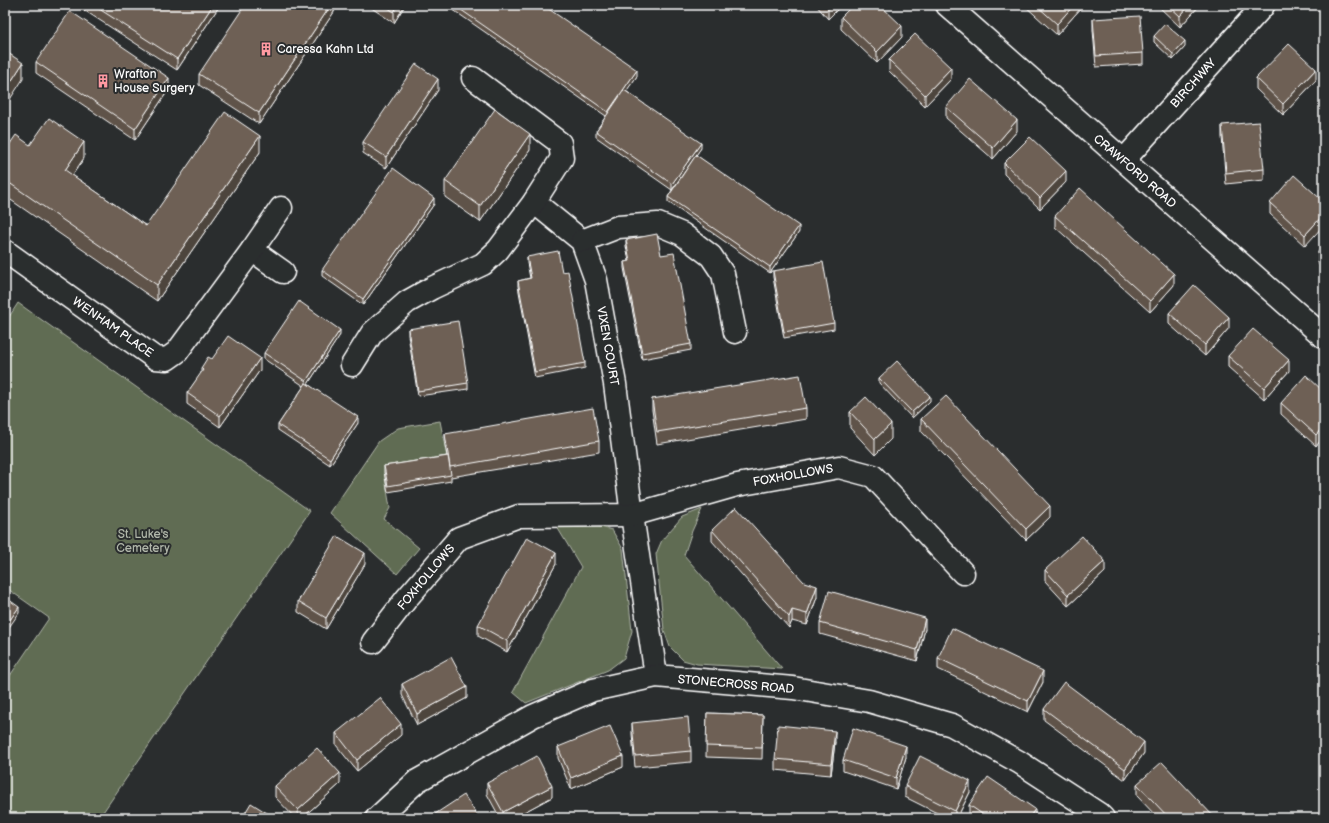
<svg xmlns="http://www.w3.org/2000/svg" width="1329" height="823" font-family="'Balsamiq Sans',sans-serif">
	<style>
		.green { fill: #606c53; stroke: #b0b6a9 }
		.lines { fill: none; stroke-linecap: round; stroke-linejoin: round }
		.minor-casing { stroke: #fff; stroke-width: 25 }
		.minor { stroke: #2a2d2e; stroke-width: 22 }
		.wall { fill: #5f5349; stroke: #fff }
		.shaded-wall { fill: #4d443c; stroke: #fff }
		.building { fill: #6e6155; stroke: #fff }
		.labels { text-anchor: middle; stroke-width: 4; stroke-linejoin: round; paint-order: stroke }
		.poi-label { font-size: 12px; fill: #fff; stroke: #2a2d2e; text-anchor: start }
		.street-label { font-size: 12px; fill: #fff; stroke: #2a2d2e }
		.park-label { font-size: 12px; fill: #b0b6a9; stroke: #2a2d2e }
	</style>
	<rect width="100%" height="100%" fill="#2a2d2e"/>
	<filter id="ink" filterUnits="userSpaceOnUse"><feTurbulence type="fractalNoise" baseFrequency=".025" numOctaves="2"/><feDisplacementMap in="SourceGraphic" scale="8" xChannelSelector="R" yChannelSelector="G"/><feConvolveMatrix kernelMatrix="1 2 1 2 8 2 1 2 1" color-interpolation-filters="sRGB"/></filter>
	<g filter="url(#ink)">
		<g class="green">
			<path d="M18,303L310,511L99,818H5V683L49,618L5,587V323Z"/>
			<path d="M440,421L448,462L384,472L390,508L384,519L419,548L397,574L330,513L379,441L398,428Z"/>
			<path d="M702,509L692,531L684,555L782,669L697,664L683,660L670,647L664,630L656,554L662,540L682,517Z"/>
			<path d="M596,526L612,530L623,549L632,631L624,658L608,670L526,703L513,692L581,567L557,527Z"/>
		</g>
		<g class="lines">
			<g class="minor-casing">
				<g id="minor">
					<path d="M947,5L1324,337"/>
					<path d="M1124,160L1263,6"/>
					<path d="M534,202L582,241L596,280L615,384L632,515L656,676"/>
					<path d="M582,241L618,227L658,224L682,234L711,256L723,274L735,332"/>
					<path d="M252,250L283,272"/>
					<path d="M5,251L155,358L167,359L177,352L252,250L281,208"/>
					<path d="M352,365L372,333L407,302L432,288L483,264L498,250L534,202L562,158L560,143L473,78"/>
					<path d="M373,642L407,598L459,538L519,516L632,515L737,485L839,467L873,476L963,573"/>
					<path d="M377,818L417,781L533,716L593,690L656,676L793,688L869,701L952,725L1019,762L1099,814L1103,818"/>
				</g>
			</g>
			<use href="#minor" class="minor"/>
		</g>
		<g class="wall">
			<path d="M76,5H220L177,70Z"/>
			<path d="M334,5V12L259,124L199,85V74Z"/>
			<path d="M367,5H405L394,23Z"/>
			<path d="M446,5H543L637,76L626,91L701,148L696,155L799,232L770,273L668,202V197L672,190L596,137V131L606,116Z"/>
			<path d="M816,5H842L828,19Z"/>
			<path d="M1024,5H1082V7L1057,35Z"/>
			<path d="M1157,5H1200L1180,27Z"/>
			<path d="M841,17L902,37L877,63L841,29Z"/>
			<path d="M1093,19L1143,53V64L1096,67L1093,30Z"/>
			<path d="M1154,36L1185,47L1173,60L1154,42Z"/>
			<path d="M889,60L951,79L925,106L889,71Z"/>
			<path d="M36,62L169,89L135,140L36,73Z"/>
			<path d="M1256,78L1316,80L1283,115L1256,89Z"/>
			<path d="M438,90L386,168L363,153V142Z"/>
			<path d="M946,107L1017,131L993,159L946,118Z"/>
			<path d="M1222,125L1264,169V180L1226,184L1222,137Z"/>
			<path d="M30,145L84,158L72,175L146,226L260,152L157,301L5,196V151Z"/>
			<path d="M530,150L480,222L445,197V181Z"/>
			<path d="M1004,163L1066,182L1040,209L1004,174Z"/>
			<path d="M1324,202L1305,246L1270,214V203Z"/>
			<path d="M434,204L363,305L322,276V270Z"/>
			<path d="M1055,216L1174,285L1150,312L1055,227Z"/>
			<path d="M626,240L661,255L691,344V350L642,359L624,268V262L629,261L626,246Z"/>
			<path d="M1324,245V268L1318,263V252Z"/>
			<path d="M527,257L562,272L585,363V368L535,378L518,286V281L530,278L527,263Z"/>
			<path d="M773,271L834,323V329L784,338L773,277Z"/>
			<path d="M1169,313L1229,328L1205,356L1169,324Z"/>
			<path d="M408,329L468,383V389L418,396L408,335Z"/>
			<path d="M340,335L308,384L358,423L330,465L278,430V425L304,386L264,359V353Z"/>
			<path d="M1228,356L1289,371L1264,399L1228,367Z"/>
			<path d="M212,359L260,370L220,427L187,404V393L201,374V368Z"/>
			<path d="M879,378L930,401L912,418L879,383Z"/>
			<path d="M1324,392L1316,446L1281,414V403Z"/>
			<path d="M652,399L806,408V419L657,444L652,410Z"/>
			<path d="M850,412L891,439L875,455L850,428Z"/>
			<path d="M921,419L1050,517L1026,540L921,431Z"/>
			<path d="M445,434L599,441V452L451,477V481L388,492L384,472V466L447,456L445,445Z"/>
			<path d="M712,530L817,597L807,625L792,621L789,628L712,541Z"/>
			<path d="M365,564L326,629L298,612V601Z"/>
			<path d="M556,564L507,652L478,636V625Z"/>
			<path d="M1045,570L1105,572L1068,606L1045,581Z"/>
			<path d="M820,623L925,629L917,661L820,634Z"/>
			<path d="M938,658L1043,682L1028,712L938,669Z"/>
			<path d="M402,684L467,698L417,725L402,695Z"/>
			<path d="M1044,709L1144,753L1125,780L1044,720Z"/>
			<path d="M707,713L763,715L762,759L706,757Z"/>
			<path d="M632,723L691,751V762L635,767L632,734Z"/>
			<path d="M336,733L401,735L357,771L336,745Z"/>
			<path d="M835,742L831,775L775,770V759Z"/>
			<path d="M558,747L623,767L571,789L558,758Z"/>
			<path d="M906,757L896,789L843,771V760Z"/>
			<path d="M487,783L552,797L513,818H500L487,794Z"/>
			<path d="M340,784L302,818H295L275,797V786Z"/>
			<path d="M1137,784L1215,818H1158L1137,796Z"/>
			<path d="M905,786L970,792L957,818H947L905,797Z"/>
			<path d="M969,805L1035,818H972L969,816Z"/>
		</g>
		<g class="shaded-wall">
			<path d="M213,5H220L177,70V59Z"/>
			<path d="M331,5H334V12L259,124V113Z"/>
			<path d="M398,5H405L394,23V12Z"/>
			<path d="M831,5H842L828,19V7Z"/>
			<path d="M1074,5H1082V7L1057,35V24Z"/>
			<path d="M1190,5H1200L1180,27V16Z"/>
			<path d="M902,26V37L877,63V52Z"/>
			<path d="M1185,41V47L1173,60V54Z"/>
			<path d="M23,63V79L5,107V91Z"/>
			<path d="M951,68V79L925,106V95Z"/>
			<path d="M1316,69V80L1283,115V104Z"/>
			<path d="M637,70V76L608,117V112Z"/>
			<path d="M169,78V89L135,140V129Z"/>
			<path d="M438,79V90L386,168V157Z"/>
			<path d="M1017,120V131L993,159V148Z"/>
			<path d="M530,134V150L480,222V206Z"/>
			<path d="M260,136V152L157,301V285Z"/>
			<path d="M84,142V158L65,186V170Z"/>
			<path d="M701,143V148L672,190V184Z"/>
			<path d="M1066,171V182L1040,209V198Z"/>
			<path d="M434,198V204L363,305V299Z"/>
			<path d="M1324,214V225L1305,246V235Z"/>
			<path d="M799,226V232L770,273V267Z"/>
			<path d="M1174,274V285L1150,312V301Z"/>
			<path d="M1229,317V328L1205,356V345Z"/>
			<path d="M340,330V335L306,387V381Z"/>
			<path d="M260,358V370L220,427V416Z"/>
			<path d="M1289,360V371L1264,399V388Z"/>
			<path d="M930,396V401L912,418V412Z"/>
			<path d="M358,417V423L330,465V459Z"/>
			<path d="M891,424V439L875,455V439Z"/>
			<path d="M1324,426V437L1316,446V435Z"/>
			<path d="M1050,506V517L1026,540V529Z"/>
			<path d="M365,553V564L326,629V618Z"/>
			<path d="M556,553V564L507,652V641Z"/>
			<path d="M1105,561V572L1068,606V595Z"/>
			<path d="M817,586V597L807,625V614Z"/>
			<path d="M19,607V613L5,633V627Z"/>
			<path d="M792,610V621L789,628V617Z"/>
			<path d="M925,618V629L917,661V650Z"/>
			<path d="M1043,671V682L1028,712V701Z"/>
			<path d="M467,687V698L417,725V714Z"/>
			<path d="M401,724V735L357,771V760Z"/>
			<path d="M835,731V742L831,775V764Z"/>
			<path d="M1144,742V753L1125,780V769Z"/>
			<path d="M906,746V757L896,789V778Z"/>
			<path d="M623,756V767L571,789V778Z"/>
			<path d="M340,773V784L302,818H298V810Z"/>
			<path d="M970,781V792L957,818H955V811Z"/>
			<path d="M552,786V797L513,818H503V812Z"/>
			<path d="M1035,809V818H1029Z"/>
		</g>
		<g class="building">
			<path d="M93,5H213L177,59Z"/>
			<path d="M245,5H331L259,113L199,74Z"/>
			<path d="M384,5H398L394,12Z"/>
			<path d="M454,5H543L637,70L608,112Z"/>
			<path d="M826,5H831L828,7Z"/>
			<path d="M853,5H880L902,26L877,52L841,17Z"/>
			<path d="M1036,5H1074L1057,24Z"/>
			<path d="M1168,5H1190L1180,16Z"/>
			<path d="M70,11L169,78L135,129L36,62Z"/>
			<path d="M1140,16L1143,53L1096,56L1093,19Z"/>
			<path d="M1165,24L1185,41L1173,54L1154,36Z"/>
			<path d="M915,34L951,68L925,95L889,60Z"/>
			<path d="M1289,44L1316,69L1283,104L1256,78Z"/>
			<path d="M5,51L23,63L5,91Z"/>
			<path d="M416,64L438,79L386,157L363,142Z"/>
			<path d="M970,79L1017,120L993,148L946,107Z"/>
			<path d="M624,90L701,143L672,184L596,131Z"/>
			<path d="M495,109L530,134L480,206L445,181Z"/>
			<path d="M225,112L260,136L157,285L5,180V151L16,135L30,145L49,118L84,142L65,170L146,226Z"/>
			<path d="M1259,122L1264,169L1226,173L1222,125Z"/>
			<path d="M1030,137L1066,171L1040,198L1004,163Z"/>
			<path d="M696,155L799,226L770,267L668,197Z"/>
			<path d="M393,168L434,198L363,299L322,270Z"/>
			<path d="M1294,175L1324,202V214L1305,235L1270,203Z"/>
			<path d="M1080,188L1174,274L1150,301L1055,216Z"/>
			<path d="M657,234L661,255L674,253L691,344L642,353L624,262L630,261L626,240Z"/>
			<path d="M1324,245V257L1318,252Z"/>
			<path d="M558,251L562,272L568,271L585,363L535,372L518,281L531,278L527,257Z"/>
			<path d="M823,262L834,323L784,332L773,271Z"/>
			<path d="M1194,285L1229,317L1205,345L1169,313Z"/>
			<path d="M299,301L340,330L306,381L264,353Z"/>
			<path d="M458,321L468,383L418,391L408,329Z"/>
			<path d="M1253,329L1289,360L1264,388L1228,356Z"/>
			<path d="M228,336L260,358L220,416L187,393L203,370L201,368L208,357L212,359Z"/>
			<path d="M897,361L930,396L912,412L879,378Z"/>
			<path d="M800,375L806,408L657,432L652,399Z"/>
			<path d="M1306,375L1324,392V426L1316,435L1281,403Z"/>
			<path d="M306,383L358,417L330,459L278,425Z"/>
			<path d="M946,396L1050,506L1026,529L921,419Z"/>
			<path d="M866,397L891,424L875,439L850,412Z"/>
			<path d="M593,408L599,441L450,467L445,434Z"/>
			<path d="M448,456L451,475L388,486L384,466Z"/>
			<path d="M736,507L804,582L817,586L807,614L792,610L789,617L712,530Z"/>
			<path d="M337,536L365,553L326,618L298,601Z"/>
			<path d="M1082,536L1105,561L1068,595L1045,570Z"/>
			<path d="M527,537L556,553L507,641L478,625Z"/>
			<path d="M829,591L925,618L917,650L820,623Z"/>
			<path d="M5,597L19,607L5,627Z"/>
			<path d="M952,628L1043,671L1028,701L938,658Z"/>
			<path d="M451,657L467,687L417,714L402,684Z"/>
			<path d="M1064,682L1144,742L1125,769L1044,709Z"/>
			<path d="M380,698L401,724L357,760L336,733Z"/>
			<path d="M707,713L763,715L762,748L706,746Z"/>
			<path d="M688,717L691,751L635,756L632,723Z"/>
			<path d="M778,725L835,731L831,764L775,759Z"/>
			<path d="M610,726L623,756L571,778L558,747Z"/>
			<path d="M853,728L906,746L896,778L843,760Z"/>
			<path d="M317,748L340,773L298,810L275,786Z"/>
			<path d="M537,756L552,786L503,812L487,783Z"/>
			<path d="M920,756L970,781L955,811L905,786Z"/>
			<path d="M1162,762L1215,818H1169L1137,784Z"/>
			<path d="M988,777L1035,809L1029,818H988L969,805Z"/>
			<path d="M464,795L479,818H429Z"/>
			<path d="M251,803L275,818H242Z"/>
		</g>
	</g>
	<defs>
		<g id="building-bare" transform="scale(1.08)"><path d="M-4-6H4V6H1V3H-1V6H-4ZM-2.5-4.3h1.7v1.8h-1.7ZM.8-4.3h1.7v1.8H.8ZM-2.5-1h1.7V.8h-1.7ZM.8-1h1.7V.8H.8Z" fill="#ff9aa2" stroke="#2a2d2e" stroke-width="2.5" paint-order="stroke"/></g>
	</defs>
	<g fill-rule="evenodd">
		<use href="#building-bare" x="266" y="49"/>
		<use href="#building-bare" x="103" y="81"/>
	</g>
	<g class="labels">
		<g class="poi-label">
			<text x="277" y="53">Caressa Kahn Ltd</text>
			<text x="114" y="78">Wrafton<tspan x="114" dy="14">House Surgery</tspan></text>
		</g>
		<g class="street-label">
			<text transform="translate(1193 83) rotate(-48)" y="4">BIRCHWAY</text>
			<text transform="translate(1135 171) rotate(41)" y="4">CRAWFORD ROAD</text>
			<text transform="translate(113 327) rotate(35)" y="4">WENHAM PLACE</text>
			<text transform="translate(608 346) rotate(80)" y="4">VIXEN COURT</text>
			<text transform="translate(793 475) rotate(-10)" y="4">FOXHOLLOWS</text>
			<text transform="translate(426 577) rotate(-50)" y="4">FOXHOLLOWS</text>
			<text transform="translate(736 684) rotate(5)" y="4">STONECROSS ROAD</text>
		</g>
		<g class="park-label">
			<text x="143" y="538">St. Luke's<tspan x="143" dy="14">Cemetery</tspan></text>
		</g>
	</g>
	<rect width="1329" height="823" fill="none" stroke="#2a2d2e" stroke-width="20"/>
	<rect x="10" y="10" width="1309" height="803" fill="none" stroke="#fff" stroke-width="1.5" filter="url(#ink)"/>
</svg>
